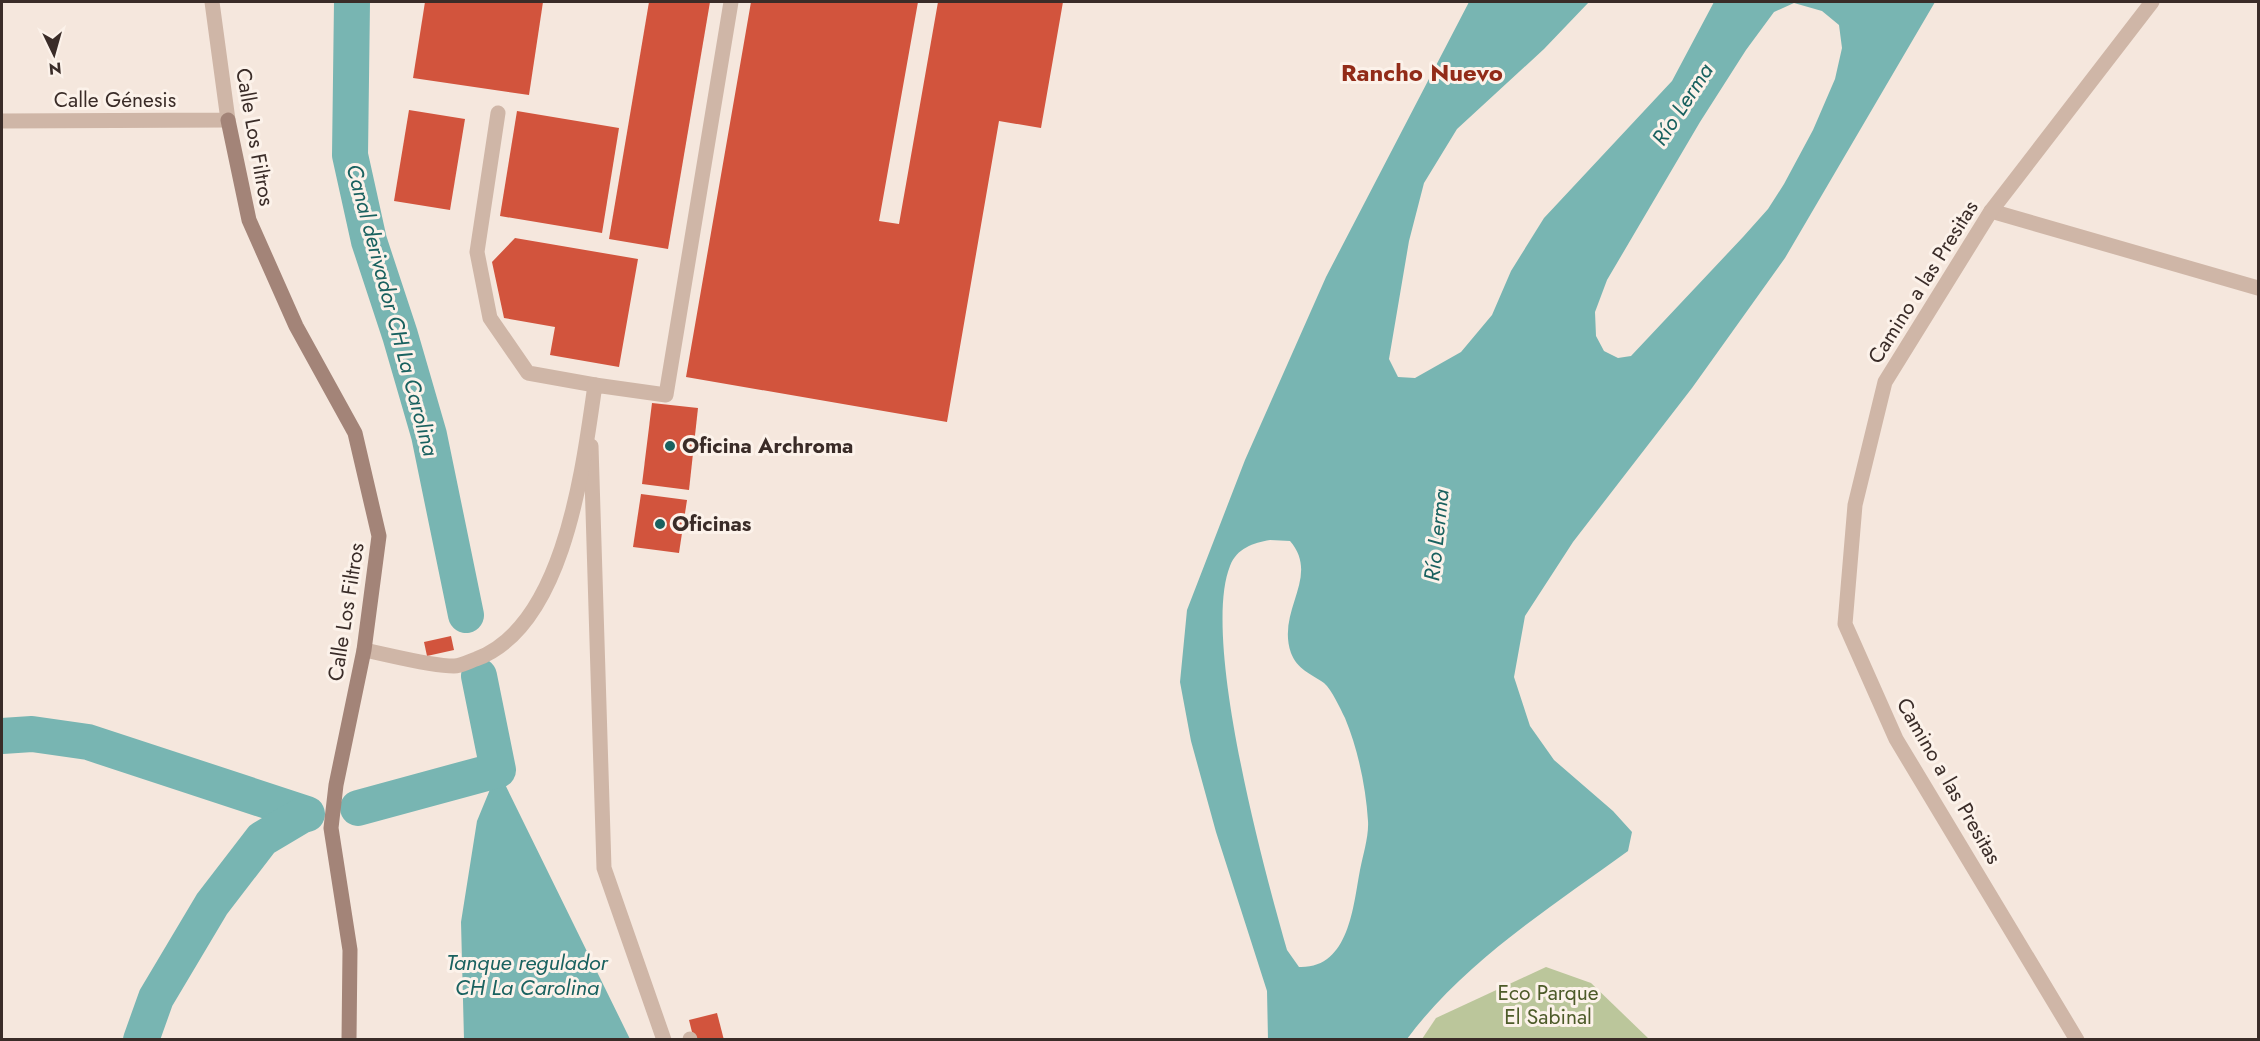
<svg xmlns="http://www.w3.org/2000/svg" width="2260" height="1041" font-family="Jost,sans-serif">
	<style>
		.green { fill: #bbc69b }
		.water { fill: #78b5b2; fill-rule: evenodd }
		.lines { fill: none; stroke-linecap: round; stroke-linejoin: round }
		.canal { stroke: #78b5b2; stroke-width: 36 }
		.building { fill: #d2543d }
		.lane { stroke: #cfb6a7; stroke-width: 15 }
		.street { stroke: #cfb6a7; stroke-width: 15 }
		.secondary { stroke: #a38478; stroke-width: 15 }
		.poi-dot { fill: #19615f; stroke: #fcf2ea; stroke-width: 2 }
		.labels { text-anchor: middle; stroke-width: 6; stroke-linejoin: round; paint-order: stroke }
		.street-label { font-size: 21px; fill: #3a2c28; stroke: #fcf2ea }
		.poi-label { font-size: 21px; font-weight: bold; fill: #3a2c28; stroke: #fcf2ea; text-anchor: start }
		.park-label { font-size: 21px; fill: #4d5b29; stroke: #fcf2ea }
		.water-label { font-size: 22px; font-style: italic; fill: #19615f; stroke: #fcf2ea }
		.quarter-label { font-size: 24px; font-weight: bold; fill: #922b18; stroke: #fcf2ea }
	</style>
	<rect width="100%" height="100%" fill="#f5e7dd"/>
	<path class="green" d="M1546,967L1591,983L1649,1039H1422L1436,1018Z"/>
	<g class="water">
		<path d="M1469,2H1589L1544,49L1457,129L1424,183L1409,241L1389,359L1398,377L1415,378L1461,352L1492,315L1511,271L1544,218L1672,81L1714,2H1935L1785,258L1692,388L1573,542L1525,616L1514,677L1530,726L1554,760L1613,811L1632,832L1628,851C1551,907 1464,962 1407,1039H1268L1267,991L1216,832L1191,741L1180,682L1187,610L1245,460L1326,277ZM1794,3L1822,11L1839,25L1842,48L1835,79L1813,130L1784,184L1768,209L1743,237L1631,356L1618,358L1604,351L1596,336L1595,312L1607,280L1700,122L1746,50L1774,12ZM1270,540L1290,541C1321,577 1276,610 1291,653C1297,669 1311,674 1324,683C1332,690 1340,708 1345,718C1358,749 1366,788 1368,821C1369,836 1363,855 1360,870C1353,907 1349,969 1299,967L1287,950C1264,870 1201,638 1230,566C1237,548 1253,543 1270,540Z"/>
		<path d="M498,770L627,1033L630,1039H464L461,922L477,821Z"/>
	</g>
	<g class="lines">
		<g class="canal">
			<path d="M352,2L350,155L369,241L400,335L429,435L466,615"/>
			<path d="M2,736L32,734L88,742L307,814"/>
			<path d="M358,808L498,770L479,676"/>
			<path d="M141,1040L156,998L212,904L262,839L304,814"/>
		</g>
	</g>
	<g class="building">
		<path d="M425,2H543L529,95L413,78Z"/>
		<path d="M649,2H710L668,249L609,239Z"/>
		<path d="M751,2H918L879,221L899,224L938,2H1063L1041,128L999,121L947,422L686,377Z"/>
		<path d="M409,110L465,119L450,210L394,201Z"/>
		<path d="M517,111L619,128L602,233L500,216Z"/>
		<path d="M515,238L638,259L619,367L550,355L555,327L504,318L492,262Z"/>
		<path d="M652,403L698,408L689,490L642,484Z"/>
		<path d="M641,494L687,500L679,553L633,547Z"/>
		<path d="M451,636L454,650L427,656L424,642Z"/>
		<path d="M717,1013L724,1040H694L689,1020Z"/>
	</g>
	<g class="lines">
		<g class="lane">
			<path d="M498,113L477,252L490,318L528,373L595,385"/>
			<path d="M591,446L604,868L664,1040"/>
			<path d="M364,650C390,655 429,666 454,666C461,666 470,661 476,659C565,626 583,467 595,385L666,395L731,2"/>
			<path d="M690,1040V1039"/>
		</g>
		<g class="street">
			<path d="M2,121L228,120L212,2"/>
			<path d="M1991,211L2258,288"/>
			<path d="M2077,1040L1896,739L1845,624L1855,505L1885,382L1991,211L2152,2"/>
		</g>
		<path class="secondary" d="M228,120L249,220L296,326L355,433L379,536L364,650L336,785L331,828L350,950L349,1040"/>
	</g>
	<g class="poi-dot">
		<circle cx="670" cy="446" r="6"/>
		<circle cx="660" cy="524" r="6"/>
	</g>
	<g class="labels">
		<g class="street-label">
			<text x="115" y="107">Calle Génesis</text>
			<text transform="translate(255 137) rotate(80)" y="7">Calle Los Filtros</text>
			<text transform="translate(1923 282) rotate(-58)" y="7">Camino a las Presitas</text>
			<text transform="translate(346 612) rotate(-81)" y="7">Calle Los Filtros</text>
			<text transform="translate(1949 781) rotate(60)" y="7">Camino a las Presitas</text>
		</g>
		<g class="poi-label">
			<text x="682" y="453">Oficina Archroma</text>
			<text x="672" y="531">Oficinas</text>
		</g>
		<g class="park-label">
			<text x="1548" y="1000">Eco Parque<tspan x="1548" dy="24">El Sabinal</tspan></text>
		</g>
		<g class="water-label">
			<text transform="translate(1682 104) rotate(-57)" y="8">Río Lerma</text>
			<text transform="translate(393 310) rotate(75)" y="8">Canal derivador CH La Carolina</text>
			<text transform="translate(1436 535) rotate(-84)" y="8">Río Lerma</text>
			<text x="527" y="970">Tanque regulador<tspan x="527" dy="25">CH La Carolina</tspan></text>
		</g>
		<g class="quarter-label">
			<text x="1422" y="81">Rancho Nuevo</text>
		</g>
	</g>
	<rect width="2260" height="1041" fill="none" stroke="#3a2c28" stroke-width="6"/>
	<g transform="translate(54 54) rotate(175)" stroke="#fcf2ea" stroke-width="4.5" paint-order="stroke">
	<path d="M0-4.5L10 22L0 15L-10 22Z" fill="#3a2c28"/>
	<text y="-9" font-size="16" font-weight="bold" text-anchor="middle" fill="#3a2c28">N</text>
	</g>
</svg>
